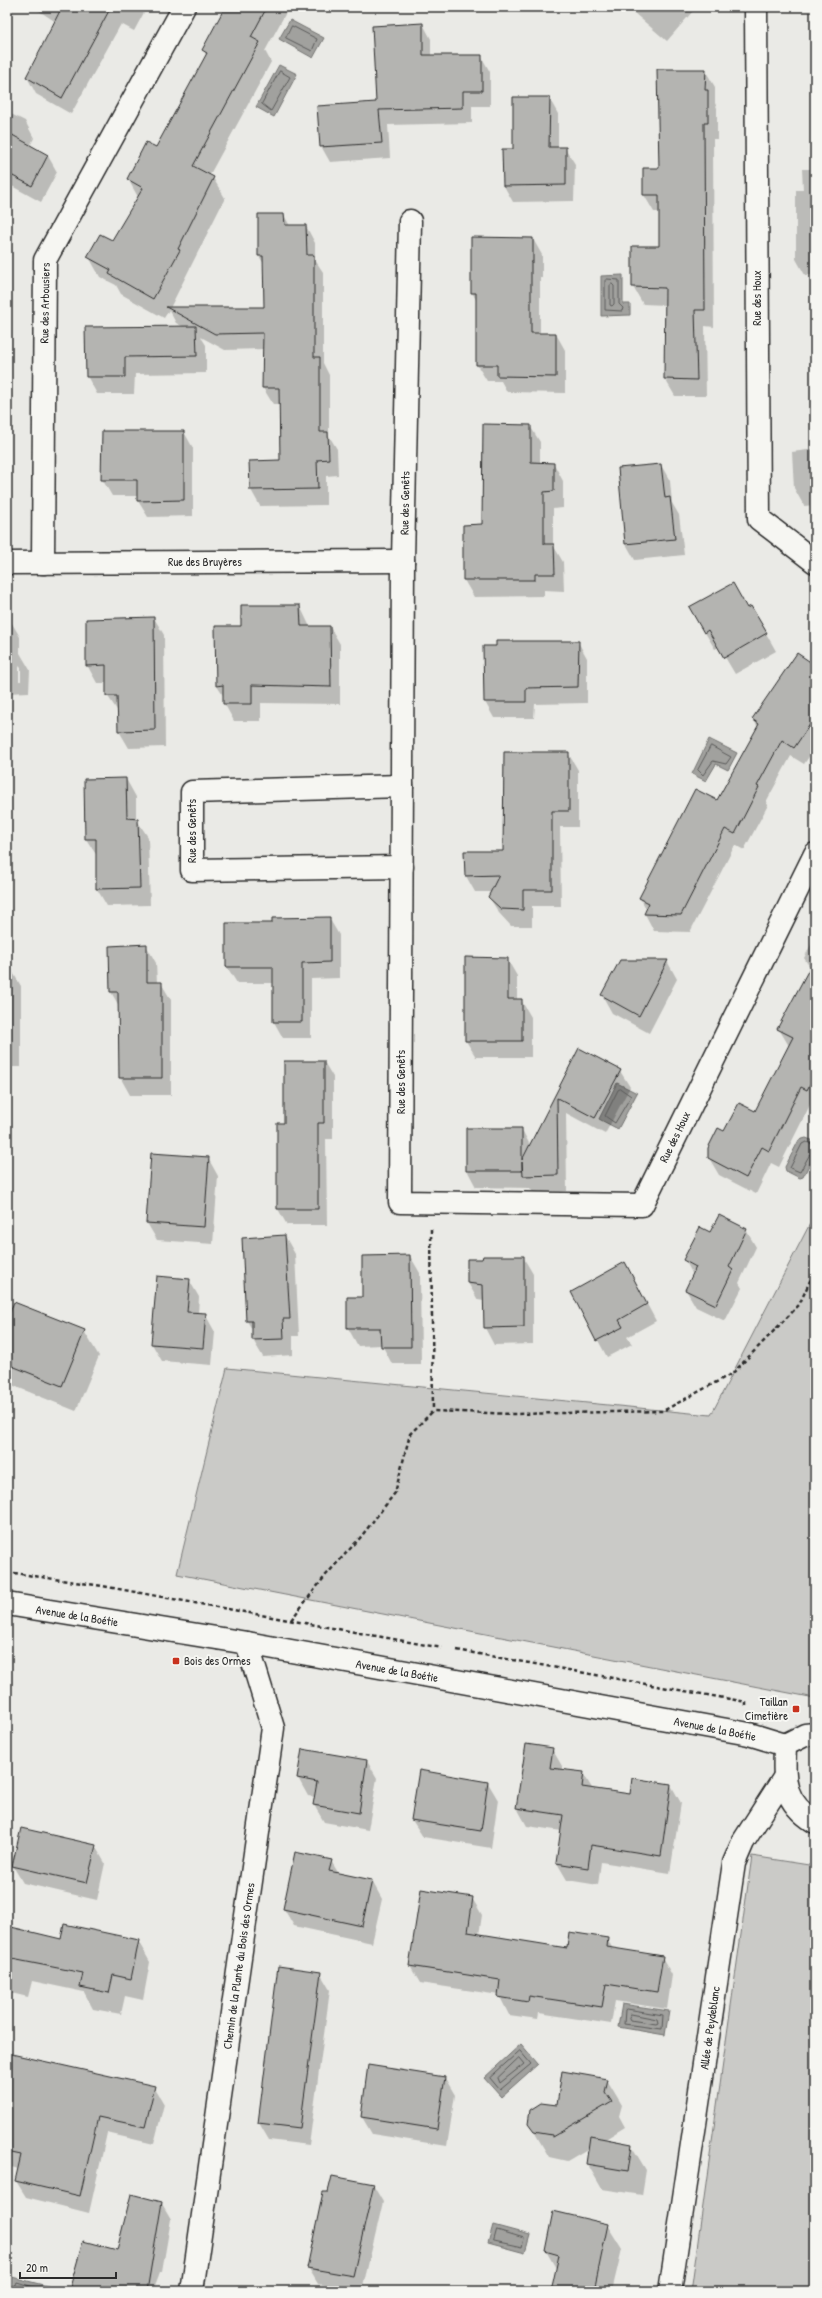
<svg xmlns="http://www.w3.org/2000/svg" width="822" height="2298" font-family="'Patrick Hand',sans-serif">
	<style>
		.green { fill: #cacac7; stroke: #7a7a79 }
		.water { fill: #a1a19e; stroke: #727270 }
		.shadow { fill: #0003; fill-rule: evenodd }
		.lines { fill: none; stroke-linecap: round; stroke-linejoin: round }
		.shore { stroke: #5a5a59; stroke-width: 1 }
		.building { fill: #b4b4b1; stroke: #2b2b2b }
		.minor-casing { stroke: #2b2b2b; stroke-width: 25 }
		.secondary-casing { stroke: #2b2b2b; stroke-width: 25 }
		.path { stroke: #2b2b2b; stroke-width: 2.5; stroke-dasharray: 4 3; stroke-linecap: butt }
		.minor { stroke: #f6f6f2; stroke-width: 22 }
		.secondary { stroke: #f6f6f2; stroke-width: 22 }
		.poi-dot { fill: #c8321e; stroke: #f6f6f2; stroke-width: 1.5 }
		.labels { text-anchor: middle; stroke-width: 4; stroke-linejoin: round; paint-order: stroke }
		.street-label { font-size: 12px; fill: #2b2b2b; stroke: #f6f6f2 }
		.poi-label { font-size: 12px; fill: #2b2b2b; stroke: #f6f6f2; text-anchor: start }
	</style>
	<rect width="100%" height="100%" fill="#eaeae6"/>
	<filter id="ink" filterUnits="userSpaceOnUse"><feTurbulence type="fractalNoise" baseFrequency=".025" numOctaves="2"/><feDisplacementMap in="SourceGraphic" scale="8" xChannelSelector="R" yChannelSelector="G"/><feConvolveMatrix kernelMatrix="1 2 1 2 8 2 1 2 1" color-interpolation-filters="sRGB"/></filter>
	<g filter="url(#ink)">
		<g class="green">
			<path d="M815,1214V1698L177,1574L227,1368L711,1415Z"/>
			<path d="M752,1856L815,1866V2291H691Z"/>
		</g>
		<g class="water">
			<path d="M290,20L324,38L313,58L279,39Z"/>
			<path d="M279,65L297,74L274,117L256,107Z"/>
			<path d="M623,275V304H630V315L601,316V276Z"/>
			<path d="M709,739L737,753L728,770L716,764L706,781L692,774Z"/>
			<path d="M617,1083L637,1093L618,1129L599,1119Z"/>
			<path d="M806,1138L814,1141L815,1153L803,1177L800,1178L786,1171L785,1167L799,1140Z"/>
			<path d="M622,2004L669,2011L665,2035L618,2027Z"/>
			<path d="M521,2044L538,2064L501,2097L484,2078Z"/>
			<path d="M493,2225L530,2235L525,2253L488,2243Z"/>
			<path d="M12,2277L51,2287L50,2291H9Z"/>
		</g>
		<g class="shadow">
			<path d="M33,7H147L134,31L121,24L71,114L36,94L27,77L56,22Z"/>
			<path d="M226,7H289L265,51L271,62L209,176L213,178L225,198L170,308H265L264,264L259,256L284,215L290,226H306L315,243V260L323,272V363L329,375V436L337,449L338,475L326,476V505L260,506L251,490L281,461L280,404H273L263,388L264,349L225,350L201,337L206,345V373L135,374L134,394H97L87,376L86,328L184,327L176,323L169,310L164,318L121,294L116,285L100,277L89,257L112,241L138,197L128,179L156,149L206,55L203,49Z"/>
			<path d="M627,7H690L693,11L667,41Z"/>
			<path d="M423,24L431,39V56H481L490,72V106H472V123L388,125L390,158L330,162L321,146L377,102Z"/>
			<path d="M705,70L715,87V103L717,108V139H713L714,327L705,326L706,396H675L665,379L666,305L643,304L633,287V247H660V212H654L644,195V169H660Z"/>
			<path d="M549,98L558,114V148H565L575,164L574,201L513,202L504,186L514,150Z"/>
			<path d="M7,112L25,121L34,138L30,146L48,156L57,172L41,202L10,185L7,180Z"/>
			<path d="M802,169H815V275H805L796,259V190H803Z"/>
			<path d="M533,239L542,255V278H540V334H556L565,350V393L507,392L501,381H487L477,365V302L472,292Z"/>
			<path d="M530,426L540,442V464H554L563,481V508L553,509V545L563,562L564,591L544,590V596L474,597L464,580L483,525Z"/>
			<path d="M184,432L193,448V516L148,517L138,501V496H112L102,479Z"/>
			<path d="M815,449V505L804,506L794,488L792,452Z"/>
			<path d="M661,465L670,481L672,503L679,515L684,555L635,560L626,544L619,469Z"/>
			<path d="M300,606L310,627H330L340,644V704L261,703V721H234L224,703V697L217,686L242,627Z"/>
			<path d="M751,607L776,651L735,674L719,647L715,649L690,608L747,609Z"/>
			<path d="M154,618L164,635L165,747L129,748L119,731V713L107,695V683H97L87,665Z"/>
			<path d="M7,620H10L20,637V653L30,670L29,692L7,693ZM19,666L21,668V681H19Z"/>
			<path d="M578,642L587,658V703L535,704L534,718H494L485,702Z"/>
			<path d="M815,666V748L804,764L791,756L766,802L768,805L744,850L735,845L690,932L654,931L645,914L647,910L640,898L718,802L758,727L753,719Z"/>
			<path d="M568,753L578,770V827H560L561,906H532V926H511L499,913L489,897L492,892H475L466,876L504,852Z"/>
			<path d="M126,779L136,797V819L148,837L150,905L107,906L97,889V856L86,839Z"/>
			<path d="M329,918L339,935V978L311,979V1038H283L274,1022V983H237L227,967L273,924Z"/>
			<path d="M815,937V1105L811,1103L779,1167L771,1163L756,1194L719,1175L709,1158L725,1133L755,1113L789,1046L779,1029L811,969L804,958Z"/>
			<path d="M146,945L156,963L157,983H161L171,1000V1095H130L120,1077L119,1006L111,992Z"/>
			<path d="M507,959L517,976V1000H521L531,1017V1057H476L466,1041Z"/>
			<path d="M667,961L677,979L649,1033L612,1013L602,995Z"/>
			<path d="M7,971H12L21,986V1067H7Z"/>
			<path d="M579,1049L620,1071L630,1087L605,1134L566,1113L567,1191L533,1192L530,1188L476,1187L467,1170L521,1128L530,1145Z"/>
			<path d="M324,1062L333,1077V1139H326L327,1225H287L278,1209L285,1124Z"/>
			<path d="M208,1158L218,1176L213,1244L157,1240L147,1223Z"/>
			<path d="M746,1230L756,1247L739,1283L742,1288L725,1321L696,1307L686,1290L693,1275L685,1260L711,1233Z"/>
			<path d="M285,1236L295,1254L299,1336H293V1355L263,1357L253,1340V1331L247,1321Z"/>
			<path d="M410,1256L420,1273L421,1364H392L382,1345L358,1346L348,1328V1298H363Z"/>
			<path d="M523,1257L533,1274V1344L494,1345L485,1328L484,1301L478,1300L468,1283V1260Z"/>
			<path d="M189,1280L199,1297L198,1314H205L215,1332L212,1365L162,1361L152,1344Z"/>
			<path d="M634,1280L656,1321L627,1337L632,1344L607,1357L572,1292Z"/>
			<path d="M7,1321L84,1331L99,1356L76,1411L7,1383Z"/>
			<path d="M552,1749L562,1766V1770L583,1773L593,1790L631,1795L671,1785L681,1803L670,1873L601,1862L598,1885L567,1880L557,1863L562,1831L527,1826L517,1808Z"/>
			<path d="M367,1761L377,1778L368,1830L324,1822L314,1805L315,1797L308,1796L298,1778Z"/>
			<path d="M488,1783L498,1800L491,1848L423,1837L412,1820Z"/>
			<path d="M95,1846L105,1863L97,1900L23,1883L13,1866Z"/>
			<path d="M331,1861L339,1874L372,1881L382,1899L372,1943L294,1926L284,1909Z"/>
			<path d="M472,1898L482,1915L479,1935L568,1949L607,1939L613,1949L662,1957L672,1975L667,2009L615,2001L611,2024L539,2013L538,2019L509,2015L499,1995L420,1983L410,1966Z"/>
			<path d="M7,1926L8,1928L61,1940L138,1941L150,1962L143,2000L125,1996L121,2014L93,2009L84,1992L32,1981L28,1997L7,1992Z"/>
			<path d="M320,1973L330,1990L309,2145L269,2140L259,2123Z"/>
			<path d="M7,2054L154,2087L164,2104L154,2144L107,2133L89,2213L26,2197L16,2181L19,2169L7,2166Z"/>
			<path d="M445,2078L455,2095L447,2146L372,2134L362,2117Z"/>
			<path d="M607,2080L622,2105L619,2116L625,2127L604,2140L631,2145L646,2170L642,2195L602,2189L587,2163L589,2148L567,2161L549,2157L529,2123Z"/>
			<path d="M373,2185L383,2202L362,2291L318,2284L308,2267Z"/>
			<path d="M161,2202L171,2219L162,2272H160L153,2291H70L82,2242L118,2251Z"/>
			<path d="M607,2225L622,2249L612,2291H552L557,2270L546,2251Z"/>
		</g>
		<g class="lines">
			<g class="shore">
				<path d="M292,26L317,39L312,51L286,38Z"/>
				<path d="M280,71L290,77L271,111L262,104Z"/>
				<path d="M607,279L619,280V304L623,308L622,311L605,310V281Z"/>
				<path d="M612,284L614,286V304L612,306L610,305V286Z"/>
				<path d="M711,746L731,757L726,764L713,761L703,775L698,770Z"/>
				<path d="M621,1089L631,1096L615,1123L605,1116L618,1090Z"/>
				<path d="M815,1145L806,1142L802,1144L790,1168L800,1172L810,1154L815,1152"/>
				<path d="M627,2009L663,2015L662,2029L624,2024L625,2010Z"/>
				<path d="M631,2014L657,2019L658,2023L656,2024L630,2020L629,2018Z"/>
				<path d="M520,2051L531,2064L500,2090L490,2078Z"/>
				<path d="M519,2058L524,2064L500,2083L498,2078Z"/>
				<path d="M497,2230L524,2238L522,2247L494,2241Z"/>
				<path d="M13,2291L17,2282L47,2291"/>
			</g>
		</g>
		<g class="building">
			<path d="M62,7H111L62,98L26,77Z"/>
			<path d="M225,7H267L251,37L260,42L193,166L214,177L178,249L180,250L153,299L109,274L111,270L87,257L100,234L112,240L143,188L127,179L146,142L156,147L207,53L202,50Z"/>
			<path d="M423,23V55H482V91H463V108L379,110L382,143L320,147L317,106L376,102L372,26Z"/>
			<path d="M657,69H706L705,90H708V123H704L705,310H695L697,380L664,379L665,288L632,287V246H659V195H643V168H659Z"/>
			<path d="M513,97H550L549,147H566V185L503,186L502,149H513Z"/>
			<path d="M7,132L48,155L32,186L7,173Z"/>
			<path d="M258,214H284L285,225H306L307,255H314V357H320V432H328L329,459L317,460L318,489L250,490L249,461L280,460L279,388H262L263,333L215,334L166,307H264L263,256H258Z"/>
			<path d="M471,237L533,238V262H531V333H556V377L497,376V365H476V293H471Z"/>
			<path d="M196,326L197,356L125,357V377H86L85,327Z"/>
			<path d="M483,424L531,425V462L554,463V491L544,492V544H554L555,574H535V580H463V525L482,524Z"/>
			<path d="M102,431H184V500L137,501V480H101Z"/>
			<path d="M661,464L665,498L670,497L675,539L625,544L618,468Z"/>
			<path d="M733,583L747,608L751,606L767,633L724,658L708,630L704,633L689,607Z"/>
			<path d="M241,605H300L301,626H330L331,687L252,685V704H223V685L216,686L215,626H241Z"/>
			<path d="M154,617L155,730L118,731L117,696H106V665L86,666V619Z"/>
			<path d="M496,641H579L578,687L526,688V702H484L483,646H496Z"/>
			<path d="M797,653L815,665V717L794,748L782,740L757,786L759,787L735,834L725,829L681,915L644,914L649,903L639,898L695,789L717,800L759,724L752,719Z"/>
			<path d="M504,752H569V811H552V890H523V910L501,909L488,897L499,875L465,876L464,851H503Z"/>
			<path d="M126,778L127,818L138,819L140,888L96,889V839H85L84,779Z"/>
			<path d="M330,917V962L302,963V1022H273V967H226V923H272V918Z"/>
			<path d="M147,944V982H162V1078H119L118,992H110L109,946Z"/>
			<path d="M465,957L508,958V999H522V1041H465Z"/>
			<path d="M815,958V1075L807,1090L801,1087L769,1151L762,1147L746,1178L708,1158V1148L718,1128L724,1131L739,1103L755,1111L793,1037L777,1029Z"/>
			<path d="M620,960H668L639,1016L601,995Z"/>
			<path d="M579,1048L621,1070L595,1118L557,1098L558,1175L523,1176L522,1162V1171H466V1128H522V1160Z"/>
			<path d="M284,1061H324V1123H318V1209H277V1123H284Z"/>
			<path d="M151,1153L209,1157L204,1227L146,1223Z"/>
			<path d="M719,1215L747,1229L729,1267L733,1270L716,1305L685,1290L696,1267L683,1260L700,1227L710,1232Z"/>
			<path d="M285,1235L290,1319H283L284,1339L252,1340V1321H246L242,1238Z"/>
			<path d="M410,1255L411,1347H381L380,1328H347V1297H362V1256Z"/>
			<path d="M483,1256H524V1327L484,1328L483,1285L467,1283V1259H482Z"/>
			<path d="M625,1262L647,1304L619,1320L623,1327L596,1341L571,1292Z"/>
			<path d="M157,1276L190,1279L187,1312L206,1313L203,1348L151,1344Z"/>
			<path d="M14,1302L85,1330L62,1386L7,1364V1319Z"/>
			<path d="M526,1744L553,1748L550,1768L584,1772L582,1787L630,1794L632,1778L671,1784L661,1856L591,1845L588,1868L556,1863L563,1815L516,1808Z"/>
			<path d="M302,1749L367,1760L359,1813L313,1805L317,1782L297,1778Z"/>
			<path d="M419,1770L488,1782L481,1831L411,1820Z"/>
			<path d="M21,1828L96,1845L87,1883L12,1866Z"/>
			<path d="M295,1852L332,1860L329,1871L372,1880L362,1926L283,1909Z"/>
			<path d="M421,1889L473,1897L468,1932L567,1948L569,1932L608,1938L607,1947L663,1956L657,1992L606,1984L602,2007L529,1996L528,2002L498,1997L500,1980L409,1966Z"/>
			<path d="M64,1924L139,1940L131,1979L113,1975L109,1993L80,1987L83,1973L7,1958V1926L61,1939Z"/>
			<path d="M278,1966L321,1972L300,2128L258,2123Z"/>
			<path d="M7,2053L155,2086L145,2127L98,2117L80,2196L15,2181L21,2155L7,2152Z"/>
			<path d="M368,2065L445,2077L437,2129L361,2117Z"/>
			<path d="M562,2071L608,2079L605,2092L612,2102L552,2137V2135L534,2132L528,2124L530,2110L541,2103L557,2105Z"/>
			<path d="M590,2136L632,2144L628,2171L586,2164Z"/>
			<path d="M332,2176L374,2184L353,2276L307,2268L323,2192H328Z"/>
			<path d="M131,2194L162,2202L147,2291H69L83,2241L117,2250Z"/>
			<path d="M553,2211L608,2224L594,2291H551L559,2255L545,2251Z"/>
		</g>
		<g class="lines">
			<g class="minor-casing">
				<g id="minor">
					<path d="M756,7L759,519L815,562"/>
					<path d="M410,221L403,561L400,1202L642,1205L815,854"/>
					<path d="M7,563L403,561"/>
					<path d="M43,563L45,260L184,7"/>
					<path d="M402,867L192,870V792L402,786"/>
					<path d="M192,2291L273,1728L247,1643"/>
					<path d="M670,2291L734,1863L743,1842L784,1778"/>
				</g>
			</g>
			<g class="secondary-casing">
				<g id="secondary">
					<path d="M7,1604L247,1643L749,1734L785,1745"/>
					<path d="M785,1745C784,1780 782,1801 815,1822"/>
					<path d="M785,1745L805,1735L815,1734"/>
				</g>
			</g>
			<g class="path">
				<path d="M431,1229L433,1411"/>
				<path d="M7,1572L102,1586L442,1648"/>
				<path d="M291,1620L326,1575L360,1538L395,1493L410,1434L433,1411L514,1414L663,1411L733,1373L799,1305L815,1270"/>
				<path d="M457,1650L746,1702V1706"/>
			</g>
			<use href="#minor" class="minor"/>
			<use href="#secondary" class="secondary"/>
		</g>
	</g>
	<g class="poi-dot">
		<rect x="172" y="1657" width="8" height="8" rx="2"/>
		<rect x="792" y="1705" width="8" height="8" rx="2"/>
	</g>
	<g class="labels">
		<g class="street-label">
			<text transform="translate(757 298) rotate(-90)" y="4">Rue des Houx</text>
			<text transform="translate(45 303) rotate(-89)" y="4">Rue des Arbousiers</text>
			<text transform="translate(405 503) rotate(-89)" y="4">Rue des Genêts</text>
			<text x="205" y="566">Rue des Bruyères</text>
			<text transform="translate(192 831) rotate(-90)" y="4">Rue des Genêts</text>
			<text transform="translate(401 1082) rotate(-90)" y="4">Rue des Genêts</text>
			<text transform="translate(675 1137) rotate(-64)" y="4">Rue des Houx</text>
			<text transform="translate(77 1616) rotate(9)" y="4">Avenue de la Boétie</text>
			<text transform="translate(397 1671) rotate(10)" y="4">Avenue de la Boétie</text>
			<text transform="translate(715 1729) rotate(11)" y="4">Avenue de la Boétie</text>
			<text transform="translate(239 1966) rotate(-82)" y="4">Chemin de la Plante du Bois des Ormes</text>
			<text transform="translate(710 2028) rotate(-82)" y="4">Allée de Peydeblanc</text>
		</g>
		<g class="poi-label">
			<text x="184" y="1665">Bois des Ormes</text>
			<text x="788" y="1706" text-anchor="end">Taillan<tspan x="788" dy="14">Cimetière</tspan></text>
		</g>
	</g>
	<rect width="822" height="2298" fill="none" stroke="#f6f6f2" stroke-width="24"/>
	<rect x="12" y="12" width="798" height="2274" fill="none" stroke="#2b2b2b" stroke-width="1.5" filter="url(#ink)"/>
	<path d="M20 2272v6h96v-6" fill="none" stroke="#2b2b2b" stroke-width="2"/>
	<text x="26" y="2272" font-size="12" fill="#2b2b2b" stroke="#f6f6f2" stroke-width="3" paint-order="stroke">20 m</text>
</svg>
